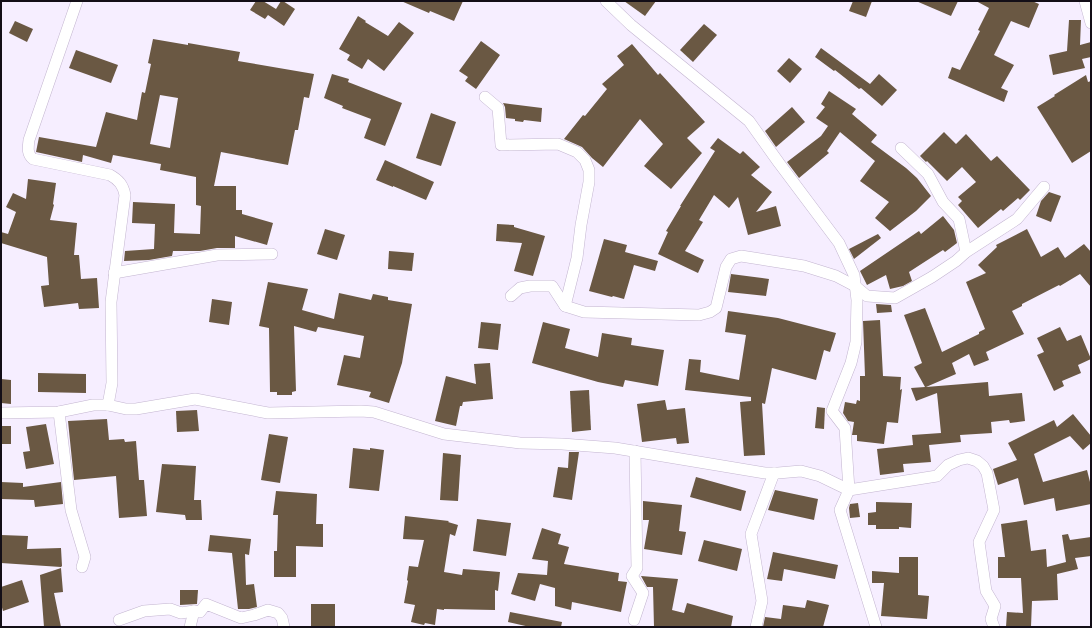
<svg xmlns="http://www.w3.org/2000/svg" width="1092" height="628" font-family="'Source Sans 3',sans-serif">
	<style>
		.building { fill: #6a5843; fill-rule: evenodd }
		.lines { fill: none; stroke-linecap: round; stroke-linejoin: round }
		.street-casing { stroke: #c3b5d0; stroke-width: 12 }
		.street { stroke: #fff; stroke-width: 11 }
	</style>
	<rect width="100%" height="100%" fill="#f6eeff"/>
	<g class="building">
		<path d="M256,1H263L276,9L281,1H283L295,9L284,26L268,15L265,19L250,10Z"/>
		<path d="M401,1H463L454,21L430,11L429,13Z"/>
		<path d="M624,1H656L645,16Z"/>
		<path d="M853,1H872L866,17L849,11Z"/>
		<path d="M916,1H958L951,16Z"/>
		<path d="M976,1H1032L1039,4L1029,28L1011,21L994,55L1014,65L1001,88L1008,91L1004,102L948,78L952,67L960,70L980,31L978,30L989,8Z"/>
		<path d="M358,16L366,21L365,22L388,36L399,22L414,33L384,71L368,59L362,69L347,60L350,55L339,49Z"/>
		<path d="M1069,20H1081L1080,45L1091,42V57L1082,59L1085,68L1053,75L1049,55L1067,51Z"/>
		<path d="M15,21L33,29L27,42L9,33Z"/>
		<path d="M704,24L717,35L693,62L680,50Z"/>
		<path d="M153,39L188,45V43L240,52L238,61L314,74L309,98L304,97L298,130H295L288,165L221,152L214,186H236V210H242V214L273,223L267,245L235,236V248H217L200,251H173L172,256L149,260L124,261L125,251L154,249L155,224L132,223L133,202L175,204L174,233L200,234L201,206L196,205V177L160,170L161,164L113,155L111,163L83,155L82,162L36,152L39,137L96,147L106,112L137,120L142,92L145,93L151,64L148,63ZM160,95L178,98L170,148L150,144Z"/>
		<path d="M481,41L500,55L476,89L465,81L468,77L459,71Z"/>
		<path d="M632,44L658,75L660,73L705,122L687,138L702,153L671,189L644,166L663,144L640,119L603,167L592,158L582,147L564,139L583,115L585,116L607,89L602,84L624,65L617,56Z"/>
		<path d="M821,48L870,84L879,74L897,90L882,106L861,88L859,89L835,70L834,71L815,57Z"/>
		<path d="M76,50L118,65L111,83L69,68Z"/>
		<path d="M789,58L802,69L790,83L777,71Z"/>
		<path d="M332,74L349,79L348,82L402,103L385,146L364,138L371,119L342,108L343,106L324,98Z"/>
		<path d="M1086,75L1088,82L1091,81V151L1072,163L1037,107L1055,96L1054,95Z"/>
		<path d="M829,91L856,109L852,114L877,135L871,142L906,168L917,178L931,196L916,211L890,231L875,218L889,202L860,181L875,161L840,132L827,151L829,153L799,178L787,162L821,136L828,126L816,118L825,107L821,104Z"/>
		<path d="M503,103L542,108L541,122L524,120L523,122L515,121V119L506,118L505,107Z"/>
		<path d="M792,107L805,122L776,147L765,131Z"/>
		<path d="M431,113L456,122L441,166L416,158Z"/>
		<path d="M944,132L956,144L966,134L991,161L997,156L1030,190L1020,200L1018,198L1003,211L1001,209L978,228L958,205L962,201L958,197L976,182L962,167L947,181L927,161L926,162L920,156Z"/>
		<path d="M718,138L740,154L743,151L760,167L751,175L772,192L756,212L776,206L781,226L748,235L738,197L729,208L714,195L699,220L703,222L685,251L704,260L698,273L658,254L668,232L666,231L681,206H680L715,151L710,148Z"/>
		<path d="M385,160L434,182L426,200L393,186V187L376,180Z"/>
		<path d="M28,179L56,183L53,204L54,205L50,220L77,223L74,255H79L81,279L97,278L99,308L79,309L78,303L44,307L41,286L49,285L47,257L1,243V232L8,234L16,212L6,207L13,193L26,199Z"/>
		<path d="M1049,192L1061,196L1051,222L1036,216L1041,201Z"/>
		<path d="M943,216L954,230L957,243L945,252L943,250L909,272L912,281L903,286L890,289L886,275L867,285L860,271L919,231L921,234Z"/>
		<path d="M497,224L514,225V227L545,236L533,276L514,271L522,243L496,241Z"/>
		<path d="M325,229L345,235L337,260L317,254Z"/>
		<path d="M1027,229L1041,257L1058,247L1065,258L1084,244L1091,252V287L1080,274L1060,286L1059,285L1022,304V306L1012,311L1024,334L986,352L989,360L974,366L969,354L952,363L956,374L926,387L988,382L989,396L1022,393L1025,421L1010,423L1009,420L991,422L992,433L960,435L961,442L929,445L931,462L903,464L904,472L880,475L877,449L913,445L912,435L941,433L937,393L916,401L911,388L925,387L914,367L922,363L904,315L925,308L942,352L979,334V332L985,329L966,282L986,273L978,265L997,247L996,245Z"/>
		<path d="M878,234L881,238L854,259L849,249Z"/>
		<path d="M604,239L627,245L625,252L658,261L655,271L634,265L624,299L613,296L612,297L589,291Z"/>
		<path d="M389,251L414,253L412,271L388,269Z"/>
		<path d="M731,274L769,279L766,296L728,292Z"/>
		<path d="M268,282L308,289L302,310L334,319L339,293L371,300L373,294L388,297V300L412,304L402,363L389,403L369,397L371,392L337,385L344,355L360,358L364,336L318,327L316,332L294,326L296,391L292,392V395H277V392H270L269,328L259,326Z"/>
		<path d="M212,299L232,302L229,325L209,322Z"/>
		<path d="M876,304L891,305L892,312L877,313Z"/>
		<path d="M728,311L778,318L836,333L830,352L824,350L816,380L772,368L765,404L762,403L765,455L744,456L740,402L751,401V397L685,390L689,359L701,360L700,372L739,380L746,335L725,332Z"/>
		<path d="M880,320L883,376L901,377L900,390L902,389L898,423L887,422L884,444L857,441V435H852L854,422L848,421L843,413L845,402L856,404L857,400L860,401V376H865L863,321Z"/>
		<path d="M481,322L501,324L498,350L478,348Z"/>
		<path d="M543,322L570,329L565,348L598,357L602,333L632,338L631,345L664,350L658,386L625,380L623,387L598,382L532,363Z"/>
		<path d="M1060,327L1067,341L1081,335L1091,359L1078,365L1081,373L1062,381L1064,386L1054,391L1037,355L1044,352L1037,338Z"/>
		<path d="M490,363L493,399L463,402L462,406H460L456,426L435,421L446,376L476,384L474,364Z"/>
		<path d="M38,373L86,374V393L38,392Z"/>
		<path d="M1,379L11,380V404L1,403Z"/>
		<path d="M589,390L591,430L572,432L570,391Z"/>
		<path d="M665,400L667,410L685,408L689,443L677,444L676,438L642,442L637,404Z"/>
		<path d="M817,407L825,408L824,429L815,428Z"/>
		<path d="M197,410L199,431L177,432L176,411Z"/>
		<path d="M1073,414L1091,436V443L1083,450L1070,436L1034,454L1043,482L1087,470L1091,486V504L1056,511L1054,498L1024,505L1018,478L998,485L993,469L1017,460L1008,443L1054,420L1057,427Z"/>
		<path d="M107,419L109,440L124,439L125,442L136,441L139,480H144L147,516L119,518L116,476L74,480L68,421Z"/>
		<path d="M46,424L54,464L26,469L23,452L30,451L26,427Z"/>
		<rect x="1" y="426" width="10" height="18"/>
		<path d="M269,434L288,437L280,483L261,480Z"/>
		<path d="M353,448L370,450V448L384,450L379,491L349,488Z"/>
		<path d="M569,452H579L572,500L553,497L558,467L568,468Z"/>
		<path d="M443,453L461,455L458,501L440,500Z"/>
		<path d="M162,464L196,466L194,500H201L202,520H186L185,515L156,512Z"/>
		<path d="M696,477L746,491L741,511L690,497Z"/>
		<path d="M1,482L23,483V487L61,482L63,504L35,507L34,500L1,499Z"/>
		<path d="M775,490L818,499L814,520L768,510Z"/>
		<path d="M276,491L317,494L316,524H323V547L296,546V577H274V551H277L278,515H273Z"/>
		<path d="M643,501L682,505L679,531L686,532L682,555L644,549L649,520H643Z"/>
		<path d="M876,502L912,503L911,528L899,527V529H876V525H868V513L876,512Z"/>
		<path d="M858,503L860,517L850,518L849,508L850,504Z"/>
		<path d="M405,516L449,521L448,522L458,525L455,536L450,534L444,572L462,575L463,569L500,572L498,591L495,590V610L444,609V610L437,609L435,625L425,623L424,625L411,622L415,605L404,603L408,581L407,580L409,566L418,567L424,540L403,539Z"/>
		<path d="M477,519L511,523L506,556L473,551Z"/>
		<path d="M1027,520L1031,551L1046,549L1047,567L1066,562L1062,535L1068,534L1070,540L1091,537V556L1075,558L1078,569L1057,574L1058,600L1032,601L1031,627H1006L1007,612L1023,613L1021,578H998V557H1005L1001,524Z"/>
		<path d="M542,528L561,534L558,544L569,547L564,564L619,573L618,581L627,582L621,612L572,602L571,610L555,606V588L540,584L535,601L511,594L518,573L547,575L548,561L532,559Z"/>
		<path d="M1,535L28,536L27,549L61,548L62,566L61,567L1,563Z"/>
		<path d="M210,535L251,539L249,555L245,554L246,585L254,584L257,607L249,609H238L232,553L208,551Z"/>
		<path d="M704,540L742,549L737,571L698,561Z"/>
		<path d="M773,552L838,565L835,579L784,569L782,581L767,579Z"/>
		<path d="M899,557H918V595L929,596L927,619L881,616L884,583H872V571L899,573Z"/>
		<path d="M61,568L63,592L54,593L61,627H44L40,575Z"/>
		<path d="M641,576L678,579L672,610L684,613L687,603L733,616L731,627H654L653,587H647Z"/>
		<path d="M22,580L29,602L3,611L1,604V587Z"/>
		<path d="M180,590H198L197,604L180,605Z"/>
		<path d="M807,600L829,605L823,627H763L765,617L781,619L783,605L805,608Z"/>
		<rect x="311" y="604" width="24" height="23"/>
		<path d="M510,612L562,622L561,627H530L508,622Z"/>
	</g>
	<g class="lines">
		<g class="street-casing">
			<g id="street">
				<path d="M77,1L29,140C28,148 27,154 33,159L110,175C119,180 123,185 125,195L111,302L112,383L108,405"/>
				<path d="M606,1L631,25L749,121L779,163L839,243L854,275L857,300L856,342L851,363L832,411L845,428L849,490L840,510L876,627"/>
				<path d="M1085,1L1091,23"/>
				<path d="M485,97L498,108L501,145L558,144L577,152L585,160L589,170V182L581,225L577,258L565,306"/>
				<path d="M901,148L928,174L943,202L959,219L966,252"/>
				<path d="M114,273L217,255L272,254"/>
				<path d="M511,296L520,288L530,286H552L565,306L584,312L699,315L710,312L716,308L726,267L731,259L741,256L804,266L836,276L855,286L867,296L895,298L932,277L956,261L966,252L1017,219L1044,187"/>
				<path d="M59,412L71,510L85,557L82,567"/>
				<path d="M1,413L59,412L93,405H108L126,409H136L195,399L268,413L361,411L374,412L444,434L520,443L562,444L615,448L765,473H778L801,471L820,476L849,490L937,476L948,465L959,460L968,458L977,461L983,466L987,473L994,510L979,542L986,591L995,606L991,619L994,627"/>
				<path d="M119,620L144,611L170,609L181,613L194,611L200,612L206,604L241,618L254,615L268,610L278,613L282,618L284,627"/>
				<path d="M634,620L643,593L632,576L637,568L635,451"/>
				<path d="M190,627L194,611"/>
				<path d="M756,627L762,601L751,534L774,473"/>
			</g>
		</g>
		<use href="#street" class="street"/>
	</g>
	<rect width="1092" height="628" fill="none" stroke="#130e17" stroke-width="4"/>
</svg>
